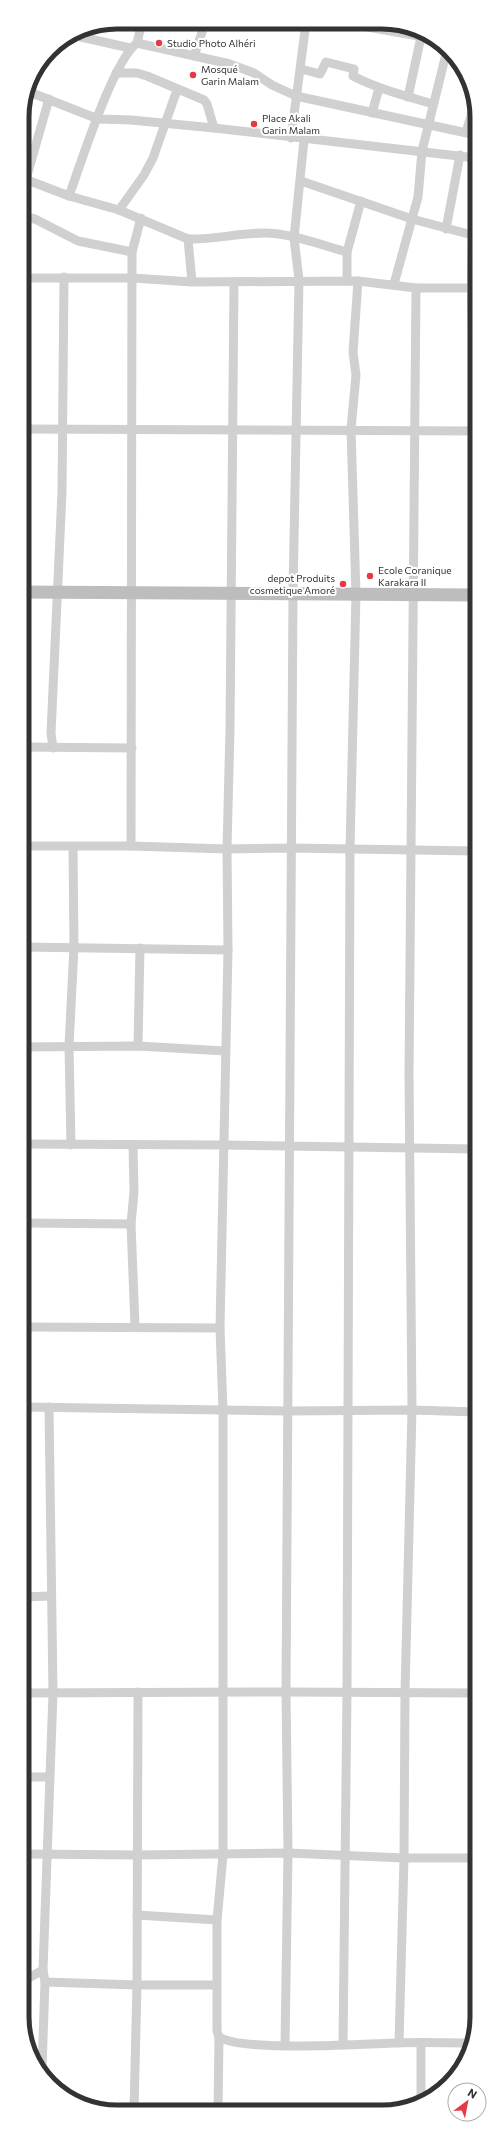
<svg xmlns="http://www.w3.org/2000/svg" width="499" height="2134" font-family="Commissioner,sans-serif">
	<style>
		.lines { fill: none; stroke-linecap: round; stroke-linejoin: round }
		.street { stroke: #d0d0d0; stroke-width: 9 }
		.secondary { stroke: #bdbdbd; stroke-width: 13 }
		.poi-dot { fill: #e63946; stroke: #fff; stroke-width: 1.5 }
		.labels { text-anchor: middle; stroke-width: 4; stroke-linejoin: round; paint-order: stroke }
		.poi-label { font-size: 10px; fill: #333; stroke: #fff; text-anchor: start }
		.rim { fill: none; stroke: #333; stroke-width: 5 }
	</style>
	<rect width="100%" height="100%" fill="#fff"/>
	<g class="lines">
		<g class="street">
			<path d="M351,24L424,37"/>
			<path d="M72,35L130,48"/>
			<path d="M137,43L230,64L254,73L272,85L296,96L476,135"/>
			<path d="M194,56L205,23"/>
			<path d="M301,69L320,74L326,62L354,69L353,76C378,89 406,96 433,104"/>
			<path d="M116,73H137L147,76L204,100L207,104L214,128L476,158"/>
			<path d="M27,91L98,119L131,120L214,128"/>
			<path d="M408,97L421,37"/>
			<path d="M372,113L379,88"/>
			<path d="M466,132L475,103"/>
			<path d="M291,138L306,23"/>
			<path d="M22,178L69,196L119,210L188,239L192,282"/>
			<path d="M26,179L49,99"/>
			<path d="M301,181L412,219L476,236"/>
			<path d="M476,195C468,273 473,349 476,427"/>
			<path d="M69,196C81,163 113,61 137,43L142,22"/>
			<path d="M119,210L144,175L153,158L177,90"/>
			<path d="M22,216L35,219L78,241L132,252"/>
			<path d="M446,229L460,155"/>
			<path d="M188,239C213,240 238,233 264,233C291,233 321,245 347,252"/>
			<path d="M22,278H133L192,282L358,281L416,288H476"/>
			<path d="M347,281V252L361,201"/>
			<path d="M234,282L230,729L227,849L228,950L220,1328L223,1410V1855L217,1920V2031L219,2037C242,2052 363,2044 396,2043C421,2042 447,2043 472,2043"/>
			<path d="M394,284L418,197L422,151L447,50"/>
			<path d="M22,429L476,431"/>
			<path d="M476,437L473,540L476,583"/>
			<path d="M22,747L132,748"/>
			<path d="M53,748L51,733L62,492L64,277"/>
			<path d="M22,846H131L227,849L291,848L476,851"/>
			<path d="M131,846L132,252L141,218"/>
			<path d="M22,947L228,950"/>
			<path d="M138,1046L140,948"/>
			<path d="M23,1047L138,1046L225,1051"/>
			<path d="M23,1144L224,1145L477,1149"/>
			<path d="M71,1145L69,1046L74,947L73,847"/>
			<path d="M133,1145L134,1192L131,1224L135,1326"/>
			<path d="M23,1223L131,1224"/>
			<path d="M23,1327L220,1328"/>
			<path d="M23,1407L288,1411L412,1410L477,1412"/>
			<path d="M23,1597L50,1596"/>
			<path d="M23,1693L286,1692L477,1693"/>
			<path d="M23,1777H48"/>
			<path d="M23,1854L138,1855L288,1853L404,1858H477"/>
			<path d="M137,1915L217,1920"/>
			<path d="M23,1981L43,1970"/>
			<path d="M45,1982L137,1985H216"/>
			<path d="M399,2043L404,1858L405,1693L412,1410L409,1074L416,288"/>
			<path d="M285,2045L288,1853L286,1692L293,593L299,280L294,238L304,140"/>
			<path d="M343,2045L347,1692L350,849L356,594L351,429L356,375L353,352L358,281"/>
			<path d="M42,2068L45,1982L43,1970L53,1693L49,1407"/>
			<path d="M421,2103V2044"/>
			<path d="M134,2110L137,1985L138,1692"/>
			<path d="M218,2111L219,2037"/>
		</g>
		<path class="secondary" d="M22,592L476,595"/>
	</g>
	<g class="poi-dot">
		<circle cx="159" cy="43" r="4"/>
		<circle cx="193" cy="75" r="4"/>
		<circle cx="254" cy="124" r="4"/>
		<circle cx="370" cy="576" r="4"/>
		<circle cx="343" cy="584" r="4"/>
	</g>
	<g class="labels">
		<g class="poi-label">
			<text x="167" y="47">Studio Photo Alhéri</text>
			<text x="201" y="73">Mosqué<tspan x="201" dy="12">Garin Malam</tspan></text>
			<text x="262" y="122">Place Akali<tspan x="262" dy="12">Garin Malam</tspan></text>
			<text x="378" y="574">Ecole Coranique<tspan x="378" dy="12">Karakara II</tspan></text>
			<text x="335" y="582" text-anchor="end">depot Produits<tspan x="335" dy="12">cosmetique Amoré</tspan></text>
		</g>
	</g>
	<path d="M0 0H499V2134H0ZM117 29H382A88 88 0 0 1 470 117V2017A88 88 0 0 1 382 2105H117A88 88 0 0 1 29 2017V117A88 88 0 0 1 117 29Z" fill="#fff" fill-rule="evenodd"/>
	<path class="rim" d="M117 29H382A88 88 0 0 1 470 117V2017A88 88 0 0 1 382 2105H117A88 88 0 0 1 29 2017V117A88 88 0 0 1 117 29Z"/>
	<g transform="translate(467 2102) rotate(32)"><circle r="19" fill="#ffffff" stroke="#adadad"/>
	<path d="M0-3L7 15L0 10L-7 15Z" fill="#e63946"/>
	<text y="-6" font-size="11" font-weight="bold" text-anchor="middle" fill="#333333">N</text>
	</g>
</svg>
